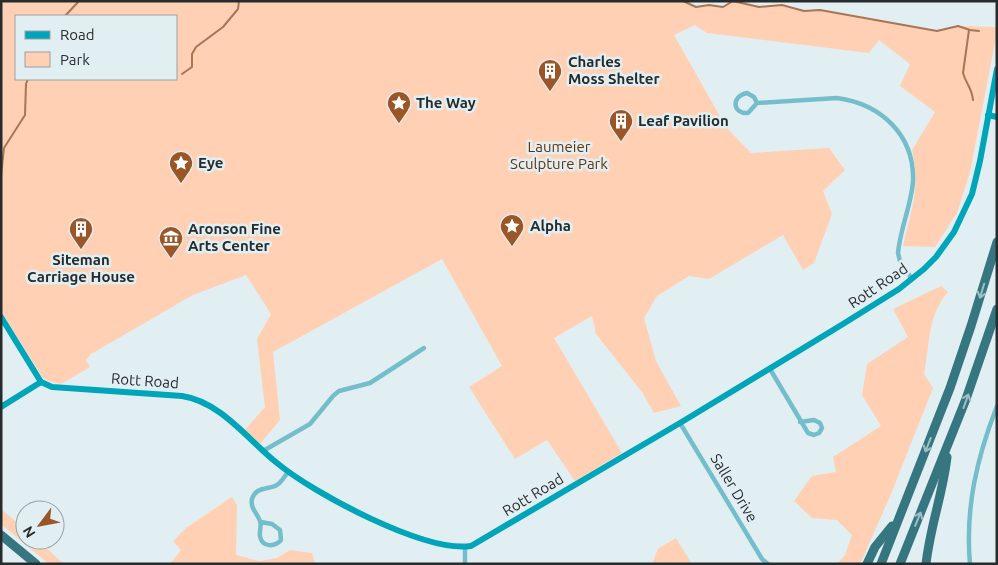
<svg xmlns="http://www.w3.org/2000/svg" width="998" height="565" font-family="Ubuntu,sans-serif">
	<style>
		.green { fill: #ffd0b3; fill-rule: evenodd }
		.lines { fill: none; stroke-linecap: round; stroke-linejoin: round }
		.stream { stroke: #a87555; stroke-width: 2 }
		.street { stroke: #74becb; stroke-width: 4.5 }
		.secondary { stroke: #00a5b9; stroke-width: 6 }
		.highway { stroke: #367681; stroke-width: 9 }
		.oneway { stroke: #9dbfc5 }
		.labels { text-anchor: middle; stroke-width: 5; stroke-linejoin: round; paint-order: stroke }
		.poi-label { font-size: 15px; font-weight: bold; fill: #262b2c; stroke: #e2eff2; text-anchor: start }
		.park-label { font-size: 15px; fill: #62320f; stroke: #e2eff2 }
		.street-label { font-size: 15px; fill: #262b2c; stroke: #e2eff2 }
	</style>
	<rect width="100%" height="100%" fill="#e2eff2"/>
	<g class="green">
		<path d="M1,1H683L696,7L709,5L723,7L733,1L759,7L782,5L804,11L820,10L937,31L958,26L997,27V32L970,172L957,213L935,247L903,246C911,211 921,187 912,150L935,112L900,86L910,64L879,40L869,53L707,33L695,25L674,35L726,127L751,153L829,148L845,170L823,191L832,214L814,263L803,270L783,235L709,279L689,276L657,296L644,318L656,361L681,406L654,413L642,392L596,334L592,316L554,338L622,453L575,481L547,440L515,459L469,387L502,366L442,259L273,352L280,420L260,444L244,431L265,407L257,339L271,314L246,275L193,295L91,354L86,360L90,367L61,384L49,381L43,378L1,311ZM16,16H176V79H16Z"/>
		<path d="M941,286L948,292C927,316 930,345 924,374L933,388L891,494L860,564H837L845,555L852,535L837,520L812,518L794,501L812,476L836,472L833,457L881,426L862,395L867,364L908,337L893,309Z"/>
		<path d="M232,497L237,505L236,555L259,561L277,558L290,550L312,553L315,564H170L181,550L173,541L186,528Z"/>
		<path d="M1,509L25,529V540H37L64,564H49L1,524Z"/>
		<path d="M676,538L692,564H652L658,549Z"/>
	</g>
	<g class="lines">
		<g class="stream">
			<path d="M683,1L696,7L709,5L723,7L733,1L759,7L782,5L804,11L820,10L937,31L958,26L970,30L979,31"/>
			<path d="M65,16L79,1"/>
			<path d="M969,30L963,73C966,84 972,88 973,100"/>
			<path d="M182,74L192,67V54L196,47L223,27L238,9L239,1"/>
			<path d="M1,176L4,148L25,115L26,84L28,79"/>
		</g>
		<g class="street">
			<path d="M757,103L754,97L747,93C731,96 732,114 748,113L757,103L837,98C881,104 915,135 913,182C911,206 900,229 898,253L900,261L912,279"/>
			<path d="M770,369L808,433L814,435L819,433L822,428L820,423L814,420L800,422"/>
			<path d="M680,423L762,559L768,564"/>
			<path d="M263,451L310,424L333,396L339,391L370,383L424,348"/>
			<path d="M261,522L272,524L280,530L281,540C275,547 262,548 260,536C259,531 262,526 260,521C257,513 250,508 252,499C256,487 265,490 275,486C281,484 284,477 288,472"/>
			<path d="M465,564V547"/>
			<path d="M970,564C965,508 977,457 997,406"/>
		</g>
		<g class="secondary">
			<path d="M988,115L997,117"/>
			<path d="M1,317L41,382L52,387L182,396C221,402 247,439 277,463C313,493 425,553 471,546L680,423L843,324L899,289L924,269L936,257L954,232L972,194L980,161L997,69"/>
			<path d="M1,407L41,382"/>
		</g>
		<g class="highway">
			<path d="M1,535L36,564"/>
			<path d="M867,564L875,547L892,526"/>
			<path d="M881,564L950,388L971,326L997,242"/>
			<path d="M900,564L966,399L997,309"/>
			<path d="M926,564C930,527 943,493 947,457"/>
		</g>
	</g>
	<defs><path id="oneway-shaft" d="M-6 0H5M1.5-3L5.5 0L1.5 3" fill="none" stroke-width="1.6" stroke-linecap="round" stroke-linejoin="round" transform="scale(1.25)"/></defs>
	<g class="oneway">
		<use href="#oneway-shaft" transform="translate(982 291) rotate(107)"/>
		<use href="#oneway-shaft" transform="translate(966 401) rotate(-70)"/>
		<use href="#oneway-shaft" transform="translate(928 445) rotate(111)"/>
		<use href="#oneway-shaft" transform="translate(918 519) rotate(-68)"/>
	</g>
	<defs>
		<g id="building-pin" transform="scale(1.25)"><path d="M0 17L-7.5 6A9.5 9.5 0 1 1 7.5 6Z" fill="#9a5627" stroke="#e2eff2"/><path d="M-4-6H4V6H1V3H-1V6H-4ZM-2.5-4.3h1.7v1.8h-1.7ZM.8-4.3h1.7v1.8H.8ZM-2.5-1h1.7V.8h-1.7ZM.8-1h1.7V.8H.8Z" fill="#fff"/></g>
		<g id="sight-pin" transform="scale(1.25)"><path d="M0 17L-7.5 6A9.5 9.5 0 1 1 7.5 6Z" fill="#9a5627" stroke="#e2eff2"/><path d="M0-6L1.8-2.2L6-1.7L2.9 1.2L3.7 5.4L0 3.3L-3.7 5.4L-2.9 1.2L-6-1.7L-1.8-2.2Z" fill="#fff"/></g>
		<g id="museum-pin" transform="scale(1.25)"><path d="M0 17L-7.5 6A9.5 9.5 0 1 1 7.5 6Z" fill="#9a5627" stroke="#e2eff2"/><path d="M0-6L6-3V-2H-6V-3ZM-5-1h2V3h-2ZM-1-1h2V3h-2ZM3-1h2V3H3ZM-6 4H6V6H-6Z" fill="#fff"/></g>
	</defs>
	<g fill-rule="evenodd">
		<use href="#building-pin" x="550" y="71"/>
		<use href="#sight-pin" x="399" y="103"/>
		<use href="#building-pin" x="621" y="121"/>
		<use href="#sight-pin" x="181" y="163"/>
		<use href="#sight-pin" x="512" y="226"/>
		<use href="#building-pin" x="81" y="229"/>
		<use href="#museum-pin" x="171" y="238"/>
	</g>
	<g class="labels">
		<g class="poi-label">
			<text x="568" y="67">Charles<tspan x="568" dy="17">Moss Shelter</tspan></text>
			<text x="416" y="108">The Way</text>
			<text x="638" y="126">Leaf Pavilion</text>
			<text x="198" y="168">Eye</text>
			<text x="530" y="231">Alpha</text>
			<text x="188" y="234">Aronson Fine<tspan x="188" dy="17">Arts Center</tspan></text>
			<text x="81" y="265" text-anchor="middle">Siteman<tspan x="81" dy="17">Carriage House</tspan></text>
		</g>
		<g class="park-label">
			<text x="559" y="152">Laumeier<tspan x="559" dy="17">Sculpture Park</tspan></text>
		</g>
		<g class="street-label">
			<text transform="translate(878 286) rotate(-34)" y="5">Rott Road</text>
			<text transform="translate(145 381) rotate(4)" y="5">Rott Road</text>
			<text transform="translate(734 488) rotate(59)" y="5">Saller Drive</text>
			<text transform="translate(533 495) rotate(-31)" y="5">Rott Road</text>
		</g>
	</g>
	<rect width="998" height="565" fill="none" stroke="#262b2c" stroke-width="5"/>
	<rect x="15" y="15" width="162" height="65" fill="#e2eff2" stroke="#97a1a3"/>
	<rect x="25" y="31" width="25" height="8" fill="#00a5b9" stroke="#97a1a3"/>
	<text x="60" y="40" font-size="15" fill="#262b2c">Road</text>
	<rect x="25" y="52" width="25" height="15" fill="#ffd0b3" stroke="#97a1a3"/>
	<text x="60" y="65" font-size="15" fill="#262b2c">Park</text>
	<g transform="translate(40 525) rotate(238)"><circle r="24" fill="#e2eff2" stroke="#97a1a3"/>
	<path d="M0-4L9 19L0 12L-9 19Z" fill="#9a5627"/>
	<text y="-8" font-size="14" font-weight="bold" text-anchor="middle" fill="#262b2c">N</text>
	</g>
</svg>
